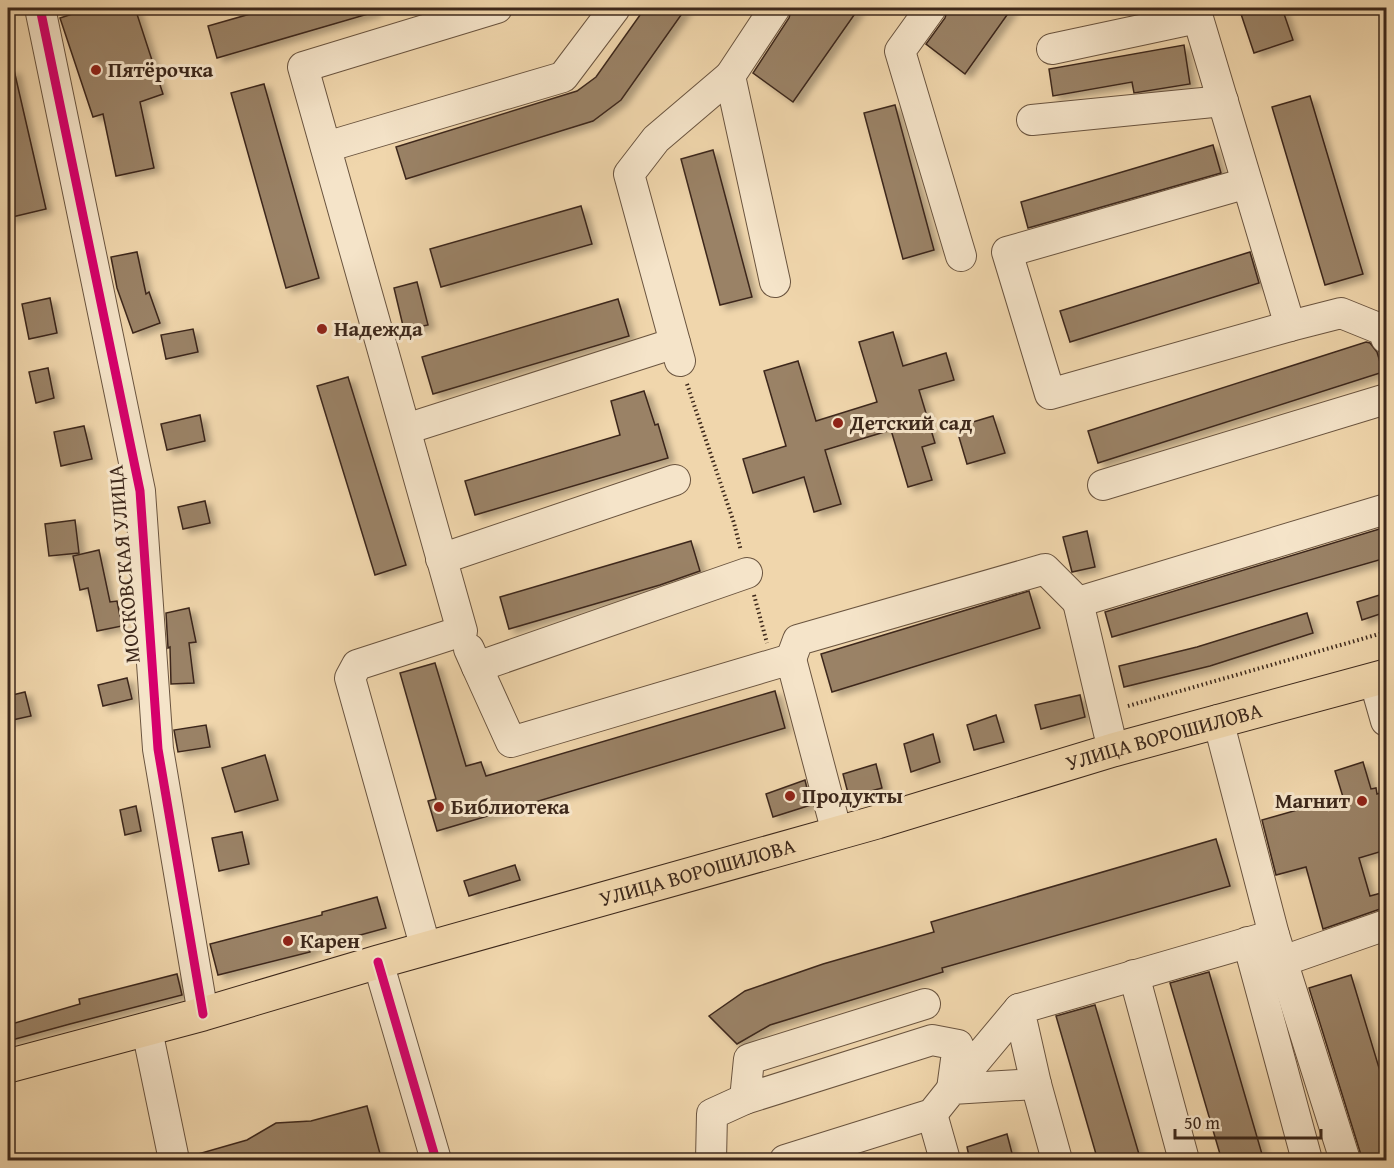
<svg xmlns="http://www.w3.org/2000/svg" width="1394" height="1168" font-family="'Gentium Book Plus',serif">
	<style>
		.building { fill: #9a8266; stroke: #3d281b; stroke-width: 1.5; filter: url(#shadow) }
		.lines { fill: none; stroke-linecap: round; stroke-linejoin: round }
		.minor-casing { stroke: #6a543f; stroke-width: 32 }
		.major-casing { stroke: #3d281b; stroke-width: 35 }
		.path { stroke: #3d281b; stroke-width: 4; stroke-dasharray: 1.5 3; stroke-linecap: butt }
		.minor { stroke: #f5e4c9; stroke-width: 30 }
		.major { stroke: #f0d6ac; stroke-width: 33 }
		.cycleway-casing { stroke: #f5e4c9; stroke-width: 13 }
		.cycleway { stroke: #d6006c; stroke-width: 9 }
		.poi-dot { fill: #8f2418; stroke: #f5e4c9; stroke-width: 2 }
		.labels { text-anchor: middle; stroke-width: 6; stroke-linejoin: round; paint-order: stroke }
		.poi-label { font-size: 21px; font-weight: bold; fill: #3d281b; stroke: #f5e4c9; text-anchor: start }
		.street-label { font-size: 21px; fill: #3d281b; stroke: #f5e4c9 }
	</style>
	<defs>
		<filter id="shadow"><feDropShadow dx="6" dy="4" stdDeviation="3" flood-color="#0004"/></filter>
	</defs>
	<rect width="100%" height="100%" fill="#f0d6ac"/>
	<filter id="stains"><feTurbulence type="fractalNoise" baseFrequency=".00333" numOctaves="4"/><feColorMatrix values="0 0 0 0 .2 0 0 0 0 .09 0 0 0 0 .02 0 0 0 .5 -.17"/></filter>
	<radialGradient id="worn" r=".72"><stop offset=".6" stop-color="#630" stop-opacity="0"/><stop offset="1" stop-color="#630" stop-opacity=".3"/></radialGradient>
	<g class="building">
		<path d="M91,8H135L163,94L140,102L154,168L116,176L103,114L93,117L60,18Z"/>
		<path d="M271,8H375V12L217,58L208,26Z"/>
		<path d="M645,8H686L621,100L593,121L406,179L396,147L577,91L596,77Z"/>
		<path d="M792,8H859L793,102L753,73L789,18Z"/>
		<path d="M948,8H1012L965,74L926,44L945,18Z"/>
		<path d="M1239,8H1282L1293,40L1254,53Z"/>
		<path d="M1184,45L1190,84L1134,93L1132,82L1053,96L1049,69Z"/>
		<path d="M14,70L46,209L8,218V71Z"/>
		<path d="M264,84L319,278L286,288L231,93Z"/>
		<path d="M1310,96L1363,274L1325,285L1272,107Z"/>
		<path d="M895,105L934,250L903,259L864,113Z"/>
		<path d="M1213,145L1221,173L1028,228L1021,202Z"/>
		<path d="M713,150L752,297L720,305L681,159Z"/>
		<path d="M581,206L592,244L441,287L430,249Z"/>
		<path d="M137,252L146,294L149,292L160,323L133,333L117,288L111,257Z"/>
		<path d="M1250,252L1259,283L1070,342L1060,311Z"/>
		<path d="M417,282L428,325L404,330L394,288Z"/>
		<path d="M50,298L57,333L29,339L22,304Z"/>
		<path d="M618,299L629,336L433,394L422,357Z"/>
		<path d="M193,329L198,352L166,359L161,335Z"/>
		<path d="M893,332L903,366L946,353L954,380L919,390L935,443L922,447L932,480L908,487L891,430L825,450L841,504L814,512L804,477L753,493L743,459L786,446L764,371L798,361L816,421L877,402L859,342Z"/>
		<path d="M1366,342L1370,343L1377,352L1383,372L1098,463L1088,431Z"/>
		<path d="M48,368L54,398L36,403L29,372Z"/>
		<path d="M348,377L406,565L375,575L317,386Z"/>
		<path d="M644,391L655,425L658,424L668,458L475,515L465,481L620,435L611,401Z"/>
		<path d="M200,415L205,441L167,450L161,424Z"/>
		<path d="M993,416L1005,453L967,464L956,427Z"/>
		<path d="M84,426L92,459L61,466L54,432Z"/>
		<path d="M205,501L210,523L183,529L178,507Z"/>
		<path d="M75,520L79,553L49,556L45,524Z"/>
		<path d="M1386,527V558L1112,637L1105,612Z"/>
		<path d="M1087,531L1095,567L1072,572L1063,537Z"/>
		<path d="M691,541L700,571L660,585L509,629L500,597Z"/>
		<path d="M99,550L110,602L117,601L122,626L97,631L88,588L80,590L73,556Z"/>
		<path d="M1029,591L1040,628L832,692L821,654Z"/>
		<path d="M1386,593V612L1362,620L1357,602Z"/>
		<path d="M189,608L196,642L189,643L194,683L171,684L170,647L168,648L166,613Z"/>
		<path d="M1307,613L1313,633L1210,666L1124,687L1119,666L1197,647Z"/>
		<path d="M435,663L466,766L481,762L486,776L775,691L785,728L437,831L428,801L436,799L400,673Z"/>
		<path d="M127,678L132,699L103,706L98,685Z"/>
		<path d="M25,692L31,716L8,721V696Z"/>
		<path d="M1080,695L1085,717L1041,729L1035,705Z"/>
		<path d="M996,715L1004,742L974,750L967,725Z"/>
		<path d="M206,725L210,747L178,752L174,730Z"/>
		<path d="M933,734L940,762L911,772L904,744Z"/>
		<path d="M265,755L278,800L235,812L222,768Z"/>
		<path d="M1363,762L1371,789L1376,788L1377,794L1386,791V817L1383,818L1386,833V850L1359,858L1370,896L1381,893V895L1386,894V908L1380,909L1323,929L1306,867L1276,875L1262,820L1343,797L1335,771Z"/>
		<path d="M876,764L882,788L849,797L843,774Z"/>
		<path d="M805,780L811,805L773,817L766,794Z"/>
		<path d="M136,806L141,831L125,835L120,810Z"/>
		<path d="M242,832L249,864L219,871L212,838Z"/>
		<path d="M1216,839L1230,886L942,968L943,972L770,1025L737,1044L709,1016L745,991L823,964L934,932L931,922Z"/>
		<path d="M515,865L520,880L469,896L464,881Z"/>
		<path d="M377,897L386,928L309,949L310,952L218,975L210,944L322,915V912Z"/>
		<path d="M1209,972L1264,1161H1222L1170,983Z"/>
		<path d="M177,974L182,995L70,1024L8,1041V1025L80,1004L79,999Z"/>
		<path d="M1351,975L1386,1091V1161H1362L1361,1155L1309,988Z"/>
		<path d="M1095,1005L1141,1161H1098L1056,1016Z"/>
		<path d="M367,1106L382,1161H191V1156L247,1140L276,1123L311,1121Z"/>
		<path d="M1007,1134L1014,1161H970L967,1147Z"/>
	</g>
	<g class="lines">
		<g class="minor-casing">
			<g id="minor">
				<path d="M40,8L140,491L158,749L203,1014"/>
				<path d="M931,8L900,51L961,256"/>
				<path d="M1195,8L1290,326L1341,313L1383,330L1386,338"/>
				<path d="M1052,49L1197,18"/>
				<path d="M1032,120L1223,101"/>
				<path d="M326,147L563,77L615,8"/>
				<path d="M1247,183L1007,252L1050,394L1290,326"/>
				<path d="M775,282L730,76L775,8"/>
				<path d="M680,361L629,174L656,139L730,76"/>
				<path d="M406,429L675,343"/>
				<path d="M1103,485L1386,399"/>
				<path d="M441,559L675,480"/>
				<path d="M469,649L477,667L747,573"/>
				<path d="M791,659L798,640L1045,569L1078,602"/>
				<path d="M477,667L511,742L791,659L837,833"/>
				<path d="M1374,679L1386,721"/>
				<path d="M1218,720L1274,935L1345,1160"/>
				<path d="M1113,750L1078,602L1386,509"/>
				<path d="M1248,942L1307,1160"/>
				<path d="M426,949L350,678L357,665L462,631L303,67L497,8"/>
				<path d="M1283,961L1386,925"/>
				<path d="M378,962L436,1160"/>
				<path d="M1134,975L1184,1160"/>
				<path d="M925,1004L749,1059L745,1099L932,1040L958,1045L952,1089L1019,1009"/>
				<path d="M147,1030L174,1160"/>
				<path d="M932,1114L945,1160"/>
				<path d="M711,1160L712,1114L745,1099"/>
				<path d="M785,1160L932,1114L952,1089L1036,1084"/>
				<path d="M1057,1160L1036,1084L1019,1009L1274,935"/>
			</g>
		</g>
		<g class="major-casing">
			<g id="major">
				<path id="s1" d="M8,1066L203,1014L378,962L877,822L1113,750L1386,676"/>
			</g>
		</g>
		<g class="path">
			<path d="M687,384L734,523L741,551"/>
			<path d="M754,595L767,643"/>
			<path d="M1128,706L1386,632"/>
		</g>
		<use href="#minor" class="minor"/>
		<use href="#major" class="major"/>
		<g class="cycleway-casing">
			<g id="cycleway">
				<path d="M40,8L140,491L158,749L203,1014"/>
				<path d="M378,962L436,1160"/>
			</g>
		</g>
		<use href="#cycleway" class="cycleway"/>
	</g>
	<g class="poi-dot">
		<circle cx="96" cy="70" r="6"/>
		<circle cx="322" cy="329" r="6"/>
		<circle cx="838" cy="423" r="6"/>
		<circle cx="790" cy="796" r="6"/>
		<circle cx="1362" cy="801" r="6"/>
		<circle cx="439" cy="807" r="6"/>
		<circle cx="288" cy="941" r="6"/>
	</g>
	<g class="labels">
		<g class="poi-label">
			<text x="108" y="77">Пятёрочка</text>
			<text x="334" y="336">Надежда</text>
			<text x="850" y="430">Детский сад</text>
			<text x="802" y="803">Продукты</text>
			<text x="1350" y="808" text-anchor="end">Магнит</text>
			<text x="451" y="814">Библиотека</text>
			<text x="300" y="948">Карен</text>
		</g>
		<g class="street-label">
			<text transform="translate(124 564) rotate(-95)" y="7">МОСКОВСКАЯ УЛИЦА</text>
			<text dy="7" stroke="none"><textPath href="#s1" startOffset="1202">УЛИЦА ВОРОШИЛОВА</textPath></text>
			<text dy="7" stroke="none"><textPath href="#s1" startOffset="716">УЛИЦА ВОРОШИЛОВА</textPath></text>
		</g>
	</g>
	<rect width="1394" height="1168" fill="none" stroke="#f0d6ac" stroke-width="30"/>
	<rect x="9" y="9" width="1376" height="1150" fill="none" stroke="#3d281b" stroke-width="3"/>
	<rect x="15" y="15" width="1364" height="1138" fill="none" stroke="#3d281b" stroke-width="1.5"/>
	<path d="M1175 1129v9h146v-9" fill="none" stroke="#3d281b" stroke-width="3"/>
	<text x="1184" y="1129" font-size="18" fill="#3d281b" stroke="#f5e4c9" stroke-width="4.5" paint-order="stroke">50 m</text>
	<rect width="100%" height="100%" filter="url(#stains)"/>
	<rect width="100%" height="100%" fill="url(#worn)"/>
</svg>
